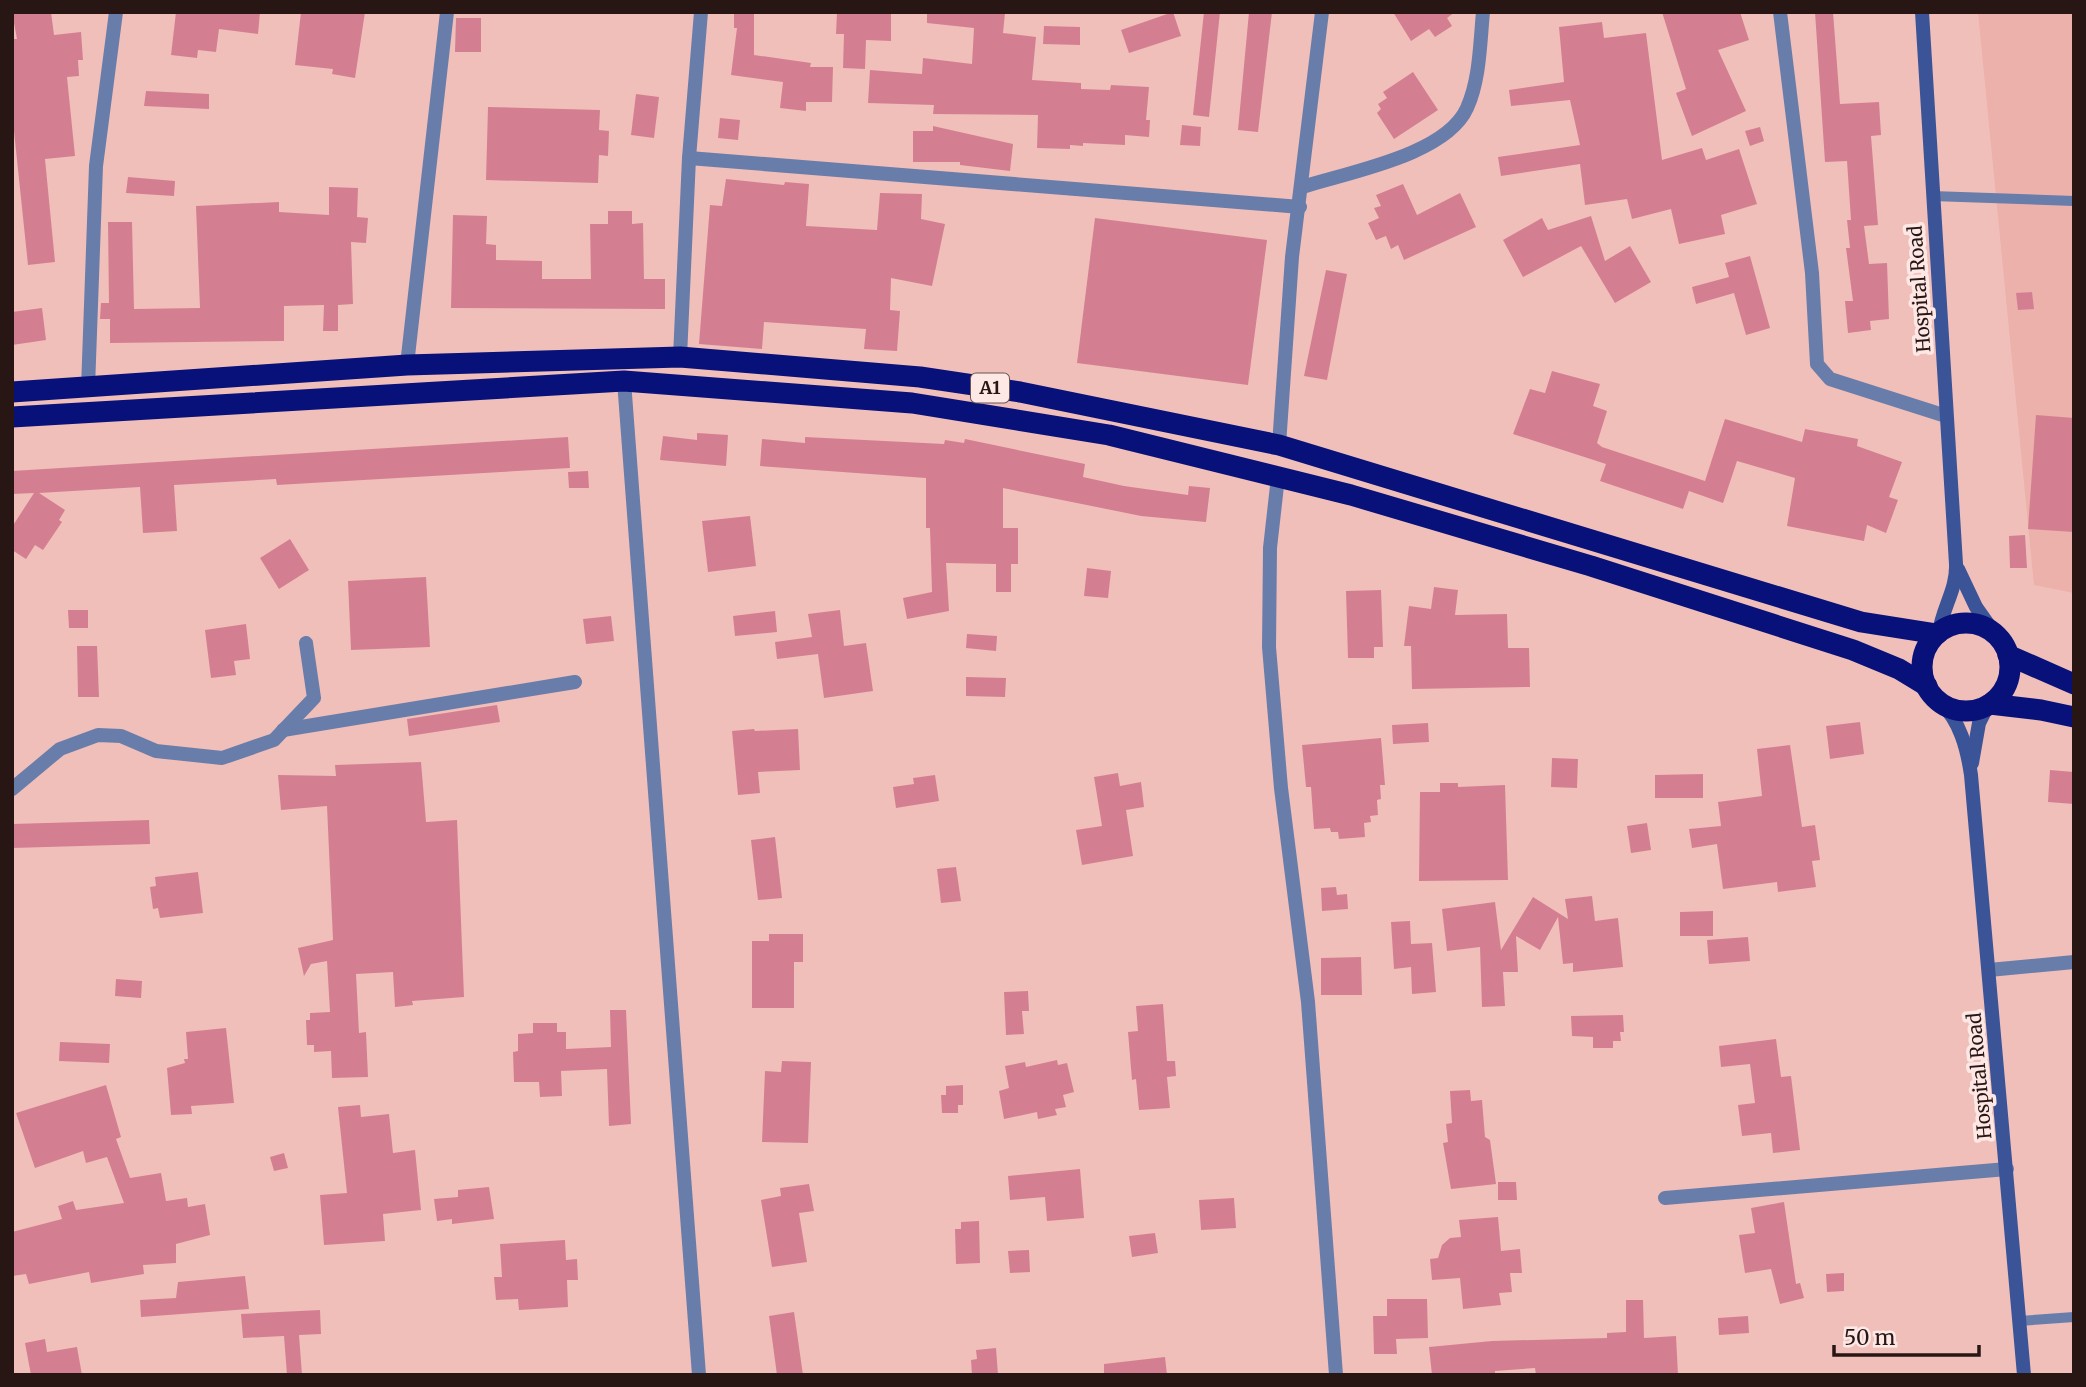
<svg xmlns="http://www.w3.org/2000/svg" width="2086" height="1387" font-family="Merriweather,serif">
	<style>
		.built { fill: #ebb1aa }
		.building { fill: #d47f91 }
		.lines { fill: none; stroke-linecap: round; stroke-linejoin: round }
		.lane { stroke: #697dab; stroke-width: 10 }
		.street { stroke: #697dab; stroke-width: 14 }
		.secondary { stroke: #3b5498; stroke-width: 14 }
		.highway { stroke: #081179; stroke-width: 21 }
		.labels { text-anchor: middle; stroke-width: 7; stroke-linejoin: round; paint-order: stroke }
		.shield { fill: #fde8e5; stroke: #675553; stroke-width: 2 }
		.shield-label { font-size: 18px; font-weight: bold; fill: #271614 }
		.street-label { font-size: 19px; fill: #271614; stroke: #fde8e5 }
	</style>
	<rect width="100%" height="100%" fill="#f1bfb9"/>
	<path class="built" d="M1978,12H2074V593L2034,585Z"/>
	<g class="building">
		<path d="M12,12H51L54,35L81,32L83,60H78L79,76L67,77L75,156L45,159L55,262L28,265L12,112V39H17Z"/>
		<path d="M176,12H260L258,34L219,29L216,52L198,50L197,58L171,55Z"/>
		<path d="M301,12H365L355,78L332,74L333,69L295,65Z"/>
		<path d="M734,12H754V55L811,63L810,67H833L832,102H806V111L780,108L783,82L731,75L737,28H734Z"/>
		<path d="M837,12H891V41L866,40L865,69L843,68L844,34H836Z"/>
		<path d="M927,12L1005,13L1003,33L1036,37L1032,80L1081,83V89L1110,90L1111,85L1149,87L1146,120H1150L1149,137L1125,135V145L1083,143V146L1070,145V149L1037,148L1038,115L933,114L934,105L868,103L870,70L922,74L923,58L972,64L974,28L927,23Z"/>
		<path d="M1173,12L1181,36L1129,53L1121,30Z"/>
		<path d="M1204,12H1220L1209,117L1193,115Z"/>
		<path d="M1249,12H1272L1258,132L1238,130Z"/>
		<path d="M1393,12H1455L1447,18L1452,26L1435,37L1429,29L1411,41Z"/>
		<path d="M1662,12H1740L1749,40L1718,50L1746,111L1692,136L1676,93L1686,89Z"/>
		<path d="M1815,12H1833L1840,104L1879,102L1881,135L1871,136L1878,225L1864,226L1869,264L1887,263L1889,319L1870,321L1871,330L1848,333L1845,301H1853L1846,248H1850L1847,220H1851L1847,161L1825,162Z"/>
		<path d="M456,18H481V52H455Z"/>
		<path d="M1602,22L1604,38L1646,33L1662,160L1702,148L1706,160L1739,149L1757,204L1721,215L1725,234L1679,244L1671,209L1632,219L1627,199L1585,205L1580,164L1501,176L1498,157L1580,145L1570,100L1511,106L1509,90L1564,82L1559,27Z"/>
		<path d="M1044,26L1080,27V45L1043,44Z"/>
		<path d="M1413,72L1438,110L1394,139L1377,113L1381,109L1378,104L1387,98L1383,92Z"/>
		<path d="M146,91L209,94V109L144,106Z"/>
		<path d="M636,94L659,97L654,138L631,135Z"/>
		<path d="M488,107L600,110L599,130L609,131L608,156L599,155L598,183L486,180Z"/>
		<path d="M720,118L740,120L738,140L718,138Z"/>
		<path d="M1182,125L1201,127L1200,146L1180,145Z"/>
		<path d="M933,126L1013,144L1010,171L960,165V162H913V131H933Z"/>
		<path d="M1760,127L1764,141L1750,146L1745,131Z"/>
		<path d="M128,177L175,181L174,196L126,193Z"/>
		<path d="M726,179L784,185L785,182L809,184L806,226L877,230L880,193L922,194L921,219L945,224L932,286L891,278L890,310L900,311L897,351L864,349L866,329L764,322L762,349L699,344L710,205L722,206Z"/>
		<path d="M1403,184L1417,215L1460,193L1476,227L1404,260L1398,245L1391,249L1386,236L1376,240L1368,223L1379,218L1374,208L1381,206L1376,195Z"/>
		<path d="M329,187L358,188L357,217L368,218L366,243L351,242L353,304L338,305V331H323L324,305L284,306V341L110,343V319H100L101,303H109L108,222H132L134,309L200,308L196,206L279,202V212L329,215Z"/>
		<path d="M608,211H632V224L643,223L644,279H665V309L451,308L453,215L487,216L486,244L496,245V260L542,261V279H591L590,224H608Z"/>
		<path d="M1591,216L1605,261L1630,246L1651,282L1615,303L1581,246L1523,277L1503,240L1542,218L1548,230Z"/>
		<path d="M1095,218L1267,240L1248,385L1077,363Z"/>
		<path d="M1750,256L1770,328L1746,335L1734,293L1696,304L1692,287L1729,277L1725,263Z"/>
		<path d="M1326,270L1347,274L1327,380L1304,376Z"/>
		<path d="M2032,292L2034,309L2018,310L2016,293Z"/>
		<path d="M42,308L46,340L12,345V312Z"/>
		<path d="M1552,371L1600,384L1593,406L1607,411L1597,443L1602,447L1705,481L1725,419L1802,442L1805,429L1858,439L1857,446L1902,462L1889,497L1898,500L1886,533L1867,525L1864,541L1787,526L1795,478L1737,461L1723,503L1689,491L1683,509L1600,481L1606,464L1513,434L1530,389L1545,393Z"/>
		<path d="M2036,415L2074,418V532L2028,529Z"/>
		<path d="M697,433L728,435L726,466L660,460L663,436L697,440Z"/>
		<path d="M568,437L570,468L277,485L276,479L174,485L177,531L143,533L140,487L39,493L65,510L59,520L62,522L43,550L35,545L26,559L12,550V527L34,493L12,494V471Z"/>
		<path d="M805,437L944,444L945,440L964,443L965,439L1085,464L1083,477L1124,486L1188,495L1189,486L1210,488L1206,522L1141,516L1003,488V528H1018V564H1011V592H996V564L946,563L949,611L907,619L903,598L932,592L930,528H926V478L760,466L762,439L805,443Z"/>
		<path d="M588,471L589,488H569L568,472Z"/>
		<path d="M750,516L756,566L708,572L702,521Z"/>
		<path d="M2025,535L2027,568H2010L2009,536Z"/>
		<path d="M290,539L309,570L279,589L260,558Z"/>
		<path d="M1087,568L1111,571L1108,598L1084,596Z"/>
		<path d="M426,577L430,647L351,650L348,581Z"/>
		<path d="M1434,587L1458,590L1455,615L1507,614L1508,648H1529L1530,687L1412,689L1411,646H1404L1409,606L1431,609Z"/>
		<path d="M1381,590L1383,647H1374V658H1348L1346,591Z"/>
		<path d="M68,610H88V628H69Z"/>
		<path d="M840,610L844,646L866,643L873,691L824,698L818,654L777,659L775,642L812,637L808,614Z"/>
		<path d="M775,611L777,632L735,636L733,616Z"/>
		<path d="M611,616L614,641L586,644L583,619Z"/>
		<path d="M246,624L250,659L234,661L236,675L211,678L205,630Z"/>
		<path d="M967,634L997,636L996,651L966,648Z"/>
		<path d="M77,646H97L99,697H78Z"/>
		<path d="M966,677L1006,678L1005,697L966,696Z"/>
		<path d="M497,705L500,722L409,736L407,719Z"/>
		<path d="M1860,722L1864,754L1830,759L1826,726Z"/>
		<path d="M1428,723L1429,742L1393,744L1392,725Z"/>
		<path d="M754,729L755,731L798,729L800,770L758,772L760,793L738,795L732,731Z"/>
		<path d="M1381,738L1385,785H1380L1381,799L1377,800L1378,815L1370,816L1371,822L1364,823L1365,837L1339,839L1338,832H1331L1330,828L1314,829L1311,787H1306L1302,745Z"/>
		<path d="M1790,745L1802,827L1815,825L1820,860L1812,861L1816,887L1778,892L1777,882L1723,889L1717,844L1692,848L1689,829L1721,826L1718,802L1762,796L1757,749Z"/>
		<path d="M1552,758L1578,759L1577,788L1551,787Z"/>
		<path d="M421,762L426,822L457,820L464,997L412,1001L413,1005L395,1007L393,972L356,974L359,1033L366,1032L368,1077L332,1078L331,1051L314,1052V1045H307L306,1020H310V1013L330,1012L327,961L311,964L304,976L298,948L333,940L327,806L281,810L278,775L336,776L335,765Z"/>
		<path d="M2050,770L2074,772V804L2048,802Z"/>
		<path d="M1118,773L1120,786L1141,782L1144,807L1126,810L1133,856L1082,865L1076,830L1102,826L1094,777Z"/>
		<path d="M1703,774V798H1655V775Z"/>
		<path d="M935,775L939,801L896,808L893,787L914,784L913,778Z"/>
		<path d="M1440,783H1458V787L1505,785L1508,880L1419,881L1420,792H1440Z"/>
		<path d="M149,820L150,844L12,848V824Z"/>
		<path d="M1647,823L1651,850L1631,853L1627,826Z"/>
		<path d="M775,837L782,898L758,900L751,840Z"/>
		<path d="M956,867L961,901L941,903L937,869Z"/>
		<path d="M198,872L203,913L160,918L158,908L153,909L150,887L156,886L155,877Z"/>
		<path d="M1336,887L1337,895L1347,894L1348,909L1322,911L1321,888Z"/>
		<path d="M1592,896L1595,921L1618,918L1623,967L1573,972V963L1563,964L1558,917L1540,950L1516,936L1518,972H1503L1505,1006L1482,1007L1480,947L1447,951L1442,909L1495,902L1501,950L1533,897L1568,919L1565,899Z"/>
		<path d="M1713,911V936H1680V912Z"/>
		<path d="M1410,921L1411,944L1432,943L1436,992L1412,994L1411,967L1394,969L1391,922Z"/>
		<path d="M769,934H803V962H794V1008H752V941H769Z"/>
		<path d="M1748,937L1750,961L1709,964L1707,940Z"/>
		<path d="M1361,957L1362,995H1321V958Z"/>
		<path d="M116,979L142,981L141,998L115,996Z"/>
		<path d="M1028,991L1029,1011H1022L1024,1034L1006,1035L1004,992Z"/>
		<path d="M1163,1004L1167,1061H1175L1176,1076L1167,1077L1170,1108L1139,1110L1136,1079L1132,1080L1128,1032L1138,1031L1136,1006Z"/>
		<path d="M610,1010H626L631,1124L609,1126L607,1069L561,1071L562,1096L540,1097L539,1082H514L513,1052L518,1051V1034L533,1033V1023H557V1032H566V1049L611,1047Z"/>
		<path d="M1623,1015L1624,1032H1620L1621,1041H1613V1048H1593V1037L1572,1036L1571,1016Z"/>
		<path d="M226,1028L234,1103L191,1106L192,1114L171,1115L167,1068L185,1063L184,1059H188L186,1032Z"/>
		<path d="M1776,1039L1781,1077L1791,1076L1800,1150L1773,1153L1771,1133L1742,1136L1738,1105L1755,1103L1750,1064L1721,1067L1719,1046Z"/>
		<path d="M60,1042L110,1044L109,1063L59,1061Z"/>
		<path d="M1057,1060L1058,1065L1067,1063L1074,1092L1063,1095L1066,1107L1055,1109L1057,1115L1038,1119L1037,1112L1004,1119L999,1091L1009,1088L1005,1066L1025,1062L1026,1067Z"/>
		<path d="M782,1061L811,1062L808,1143L762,1142L765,1071L781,1072Z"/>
		<path d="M106,1085L121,1137L116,1139L130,1178L161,1173L166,1201L187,1198L188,1207L205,1204L210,1235L176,1244V1263L143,1265L144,1274L91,1283L89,1272L29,1284L26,1274L12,1276V1232L62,1219L58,1206L73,1201L76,1210L124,1203L107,1157L86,1163L83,1151L35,1168L16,1113Z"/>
		<path d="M963,1085V1105H958V1113H942L941,1095H946V1086Z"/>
		<path d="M1470,1090L1471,1101L1482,1100L1485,1137L1490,1140L1496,1184L1451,1189L1443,1143L1448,1142L1446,1124L1452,1123L1450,1091Z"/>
		<path d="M360,1105L361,1117L389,1114L393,1153L415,1150L421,1210L383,1214L385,1241L324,1245L320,1195L347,1193L338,1107Z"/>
		<path d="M284,1153L288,1168L274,1171L270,1157Z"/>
		<path d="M1080,1169L1084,1218L1047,1221L1045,1197L1010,1200L1008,1176Z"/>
		<path d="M1498,1182H1516L1517,1200H1498Z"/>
		<path d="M809,1184L814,1211L799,1213L807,1262L772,1267L761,1200L781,1196L780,1188Z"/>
		<path d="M489,1187L494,1219L452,1224V1219L437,1221L434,1199L458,1197V1190Z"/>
		<path d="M1234,1198L1236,1228L1201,1230L1199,1200Z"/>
		<path d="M1784,1202L1796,1284L1800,1283L1804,1298L1780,1304L1771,1269L1745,1273L1739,1235L1755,1233L1751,1208Z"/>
		<path d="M1498,1217L1501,1251L1520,1249L1522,1273H1510L1512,1292L1499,1293L1501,1305L1463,1309L1460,1278L1432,1280L1430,1259L1438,1258L1442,1245L1450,1238L1461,1237L1459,1220Z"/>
		<path d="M979,1221L980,1263L956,1264L955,1229H961V1222Z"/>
		<path d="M1155,1233L1158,1253L1132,1257L1129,1236Z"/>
		<path d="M565,1240L566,1260L577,1259L578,1280H567L568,1307L519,1310L518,1299L496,1300L494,1277H502L500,1244Z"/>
		<path d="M1029,1250L1030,1272L1010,1273L1008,1251Z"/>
		<path d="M1844,1273V1291L1827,1292L1826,1274Z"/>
		<path d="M245,1276L249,1309L141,1317L140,1300L176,1298L178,1282Z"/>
		<path d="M1387,1299H1427L1428,1338L1396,1339L1397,1354H1374L1373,1316H1387Z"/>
		<path d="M1626,1300H1643L1644,1338L1676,1336L1678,1375H1536L1535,1368L1495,1371V1375H1432L1429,1347L1492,1341L1607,1338V1333L1626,1332Z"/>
		<path d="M320,1310L321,1334L299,1335L302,1375H287L284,1336L243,1338L241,1314Z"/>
		<path d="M794,1312L803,1375H777L769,1316Z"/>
		<path d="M1748,1316L1749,1333L1719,1335L1718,1318Z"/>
		<path d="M45,1339L47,1352L77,1347L82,1375H31L25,1343Z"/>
		<path d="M996,1348L998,1375H972L971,1360L977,1359L976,1350Z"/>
		<path d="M1165,1357L1167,1375H1104V1364Z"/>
	</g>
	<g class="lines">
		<g class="lane">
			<path d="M1932,196L2074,201"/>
			<path d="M2019,1321L2074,1317"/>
		</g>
		<g class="street">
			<path d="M1780,12L1812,273L1817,364L1830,379L1946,416"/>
			<path d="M689,158L1300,207"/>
			<path d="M1302,187C1349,172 1446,155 1467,108C1480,79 1480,43 1483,12"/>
			<path d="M680,357L689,158L701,12"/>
			<path d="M407,365L447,12"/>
			<path d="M624,381C646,713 677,1043 699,1375"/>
			<path d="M88,388L96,166L116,12"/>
			<path d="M1279,445L1292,257L1322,12"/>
			<path d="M1278,477L1270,548L1269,647L1281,788L1308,1002L1336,1375"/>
			<path d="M283,730L575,682"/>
			<path d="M12,789L60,749L98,735L121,736L156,751L222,758L274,740L314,698L306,643"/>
			<path d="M1989,970L2074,962"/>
			<path d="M1665,1198L2007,1169"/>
		</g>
		<g class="secondary">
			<path d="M1922,12L1956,564C1957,590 1942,608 1939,633"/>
			<path d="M1958,569L1976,607L1993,631"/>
			<path d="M1940,702C1960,721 1967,748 1971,775L2024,1375"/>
			<path d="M1972,763L1979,723L1988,705"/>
		</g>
		<g class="highway">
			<path d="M12,392L407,365L680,357L920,377L1020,392L1279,445L1861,622L1937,634"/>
			<path d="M12,417L624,381L912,403L1109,435L1351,495L1591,566L1853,650L1899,669L1927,686"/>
			<circle cx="1966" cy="667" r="44"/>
			<path d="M2008,655L2074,684"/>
			<path d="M1990,704L2041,710L2074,717"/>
		</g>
	</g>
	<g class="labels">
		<rect class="shield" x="971" y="373.5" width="38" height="29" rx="5"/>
		<g class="shield-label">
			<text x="990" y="394">A1</text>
		</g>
		<g class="street-label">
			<text transform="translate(1919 289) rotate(-94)" y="7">Hospital Road</text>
			<text transform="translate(1979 1076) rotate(-95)" y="7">Hospital Road</text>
		</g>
	</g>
	<rect width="2086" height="1387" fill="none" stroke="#271614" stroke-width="28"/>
	<path d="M1834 1345v10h145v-10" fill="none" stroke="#271614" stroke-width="3.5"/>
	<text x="1844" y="1345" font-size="21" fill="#271614" stroke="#fde8e5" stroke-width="5" paint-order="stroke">50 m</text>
</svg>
